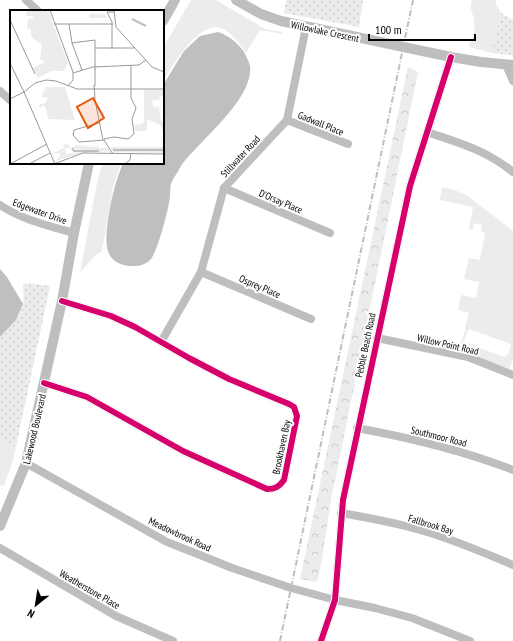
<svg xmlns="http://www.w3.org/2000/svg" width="513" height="641" font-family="'PT Sans Narrow',sans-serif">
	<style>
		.green { fill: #ececec }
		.forest { fill: url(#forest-crowns) }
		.park { fill: url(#park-dots) }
		.water { fill: #bfbfbf }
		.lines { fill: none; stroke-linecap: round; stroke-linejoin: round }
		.minor { stroke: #bebebe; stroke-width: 8 }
		.tertiary { stroke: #bebebe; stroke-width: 10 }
		.rail { stroke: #bebebe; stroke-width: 2; stroke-dasharray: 6 2 1 2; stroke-linecap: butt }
		.cycleway-casing { stroke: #fff; stroke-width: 8 }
		.cycleway { stroke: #d6006c; stroke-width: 6 }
		.labels { text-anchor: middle; stroke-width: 4; stroke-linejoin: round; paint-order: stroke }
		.street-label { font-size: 10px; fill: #000; stroke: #fff }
		.inset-river { fill: none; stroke: #bfbfbf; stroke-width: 2 }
		.inset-road { fill: none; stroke: #999; stroke-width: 1 }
		.view { fill: #e8590c; fill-opacity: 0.15; stroke: #e8590c; stroke-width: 2 }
		.inset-edge { fill: none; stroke: #000; stroke-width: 2 }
	</style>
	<defs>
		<pattern id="forest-crowns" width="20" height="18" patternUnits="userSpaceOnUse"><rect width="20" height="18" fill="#ececec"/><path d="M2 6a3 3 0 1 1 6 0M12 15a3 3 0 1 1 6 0" fill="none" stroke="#c9c9c9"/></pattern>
		<pattern id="park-dots" width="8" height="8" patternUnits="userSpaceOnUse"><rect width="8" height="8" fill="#ececec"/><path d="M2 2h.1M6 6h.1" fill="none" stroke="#c9c9c9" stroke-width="1.8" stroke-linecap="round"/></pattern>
	</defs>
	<rect width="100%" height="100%" fill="#fff"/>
	<g class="green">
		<path d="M191,0H216L265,29L282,32V34L260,30L246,53C240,44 228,27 216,27C194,28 173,65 163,82V48Z"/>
		<path d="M472,0H496V5L501,13L492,53L469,47C470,40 472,40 474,35C475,31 474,23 474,19C472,11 469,7 472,0Z"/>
		<path d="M103,163H121L113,187L102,251L96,255L80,272L98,178Z"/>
		<path d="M442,187L455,190L468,196L513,231V360L509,369L444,348L445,340L459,343L462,341L504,357L508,355L511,344L469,329L464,341L462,340L466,328H465L469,313L458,310L461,295L476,298L479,282L464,279L469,258L480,260L485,233L481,232L482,225L474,223L473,230L469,229L473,207L440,200Z"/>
		<path d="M0,438L16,447L13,460L4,486L0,485Z"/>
	</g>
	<path class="forest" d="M408,67L418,72L331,500L322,560L317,582L300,579Z"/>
	<g class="park">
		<path d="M286,0H363L359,27L284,13Z"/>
		<path d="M501,13L513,20V55L492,53Z"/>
		<path d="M29,283L50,286L16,447L0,438V337C9,328 21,317 23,303C24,297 23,290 23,284Z"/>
	</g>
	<g class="water">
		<path d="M218,32C228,35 238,43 244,52C246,56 249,61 250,66C254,98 202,139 183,163C180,167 178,172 175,176C169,186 171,185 170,196C169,208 158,250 151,259C145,266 137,266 129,266C120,265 111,261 108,251C103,238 111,200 115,186C117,178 120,171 123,163H163V85L184,51L200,36Z"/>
		<path d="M0,269L7,277L23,304L16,320L0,337Z"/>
	</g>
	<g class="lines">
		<g class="minor">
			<path d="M26,0L38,11"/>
			<path d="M506,65L513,81"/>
			<path d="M0,91L11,101"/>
			<path d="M287,120L348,144"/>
			<path d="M427,132C460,143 485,150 513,172"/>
			<path d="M224,188L330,233"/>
			<path d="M0,205C20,219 50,226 74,233"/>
			<path d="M201,272L311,319"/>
			<path d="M377,338L468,357L513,375"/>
			<path d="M161,342L201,272L224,188L287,120L306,27"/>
			<path d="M44,383L87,397L183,451L267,489C275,489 279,487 284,480L297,416L294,407L289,404L229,379L189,358L135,327L111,316L62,301"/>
			<path d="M357,428C411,438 462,450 513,470"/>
			<path d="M26,463L167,542L200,555L232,568L291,588L335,600L375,608L412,618L470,641"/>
			<path d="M341,513C370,518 399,523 427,532C457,541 485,553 513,565"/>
			<path d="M0,548L116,616L173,641"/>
			<path d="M321,641L335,600L343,500L410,186L451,57"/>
		</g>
		<g class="tertiary">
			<path d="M236,0L261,14L281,21L451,57L481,62L513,65"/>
			<path d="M163,21L175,0"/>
			<path d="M0,526L26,463L62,301L74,233L89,163"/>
		</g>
		<path class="rail" d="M280,641L413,0"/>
		<g class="cycleway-casing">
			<g id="cycleway">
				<path d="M44,383L87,397L183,451L267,489C275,489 279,487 284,480L297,416L294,407L289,404L229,379L189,358L135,327L111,316L62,301"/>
				<path d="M321,641L335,600L343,500L410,186L451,57"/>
			</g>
		</g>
		<use href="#cycleway" class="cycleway"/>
	</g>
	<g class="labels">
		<g class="street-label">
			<text transform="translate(325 31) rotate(12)" y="4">Willowlake Crescent</text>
			<text transform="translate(321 123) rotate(22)" y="4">Gadwall Place</text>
			<text transform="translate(240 156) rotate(-47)" y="4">Stillwater Road</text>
			<text transform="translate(281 201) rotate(23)" y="4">D'Orsay Place</text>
			<text transform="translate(40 211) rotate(20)" y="4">Edgewater Drive</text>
			<text transform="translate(260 286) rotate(23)" y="4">Osprey Place</text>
			<text transform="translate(448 344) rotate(13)" y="4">Willow Point Road</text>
			<text transform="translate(365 345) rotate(-78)" y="4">Pebble Beach Road</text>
			<text transform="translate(34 429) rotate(-77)" y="4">Lakewood Boulevard</text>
			<text transform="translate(439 436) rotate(14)" y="4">Southmoor Road</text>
			<text transform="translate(281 447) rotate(-78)" y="4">Brookhaven Bay</text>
			<text transform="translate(431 524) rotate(17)" y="4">Fallbrook Bay</text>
			<text transform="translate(180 534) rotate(25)" y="4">Meadowbrook Road</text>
			<text transform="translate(90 589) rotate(30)" y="4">Weatherstone Place</text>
		</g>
	</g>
	<g transform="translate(10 10)">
		<rect width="154" height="154" fill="#fff"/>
		<path d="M19,0H39L43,13L38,30H49L58,52L54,61H41L28,68L23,58L38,51L32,48L39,44L36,43L38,38L32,37V31L27,32L28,26L22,28L21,19L17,18L18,11L24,12L23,6H17L16,3L13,5ZM36,77H55L65,110L38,109L36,98L33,95L31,98L28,95L35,93L38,88L31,87ZM154,79V85L149,87L152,89L142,91L144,97L151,96V98L134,97V80ZM87,132L88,138H98L101,141L72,143L45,151L50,146L49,143L42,144L54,138L53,135L57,133L61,138H57L50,143L56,140V144L76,141L75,140L63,139H62L66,135L87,137ZM100,137H154V143L104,142Z" fill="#ececec"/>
		<path d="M24,4H26L28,6L35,15L36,20L26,4L25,12L27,8L29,14L23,15L26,24H29L27,18L29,15L30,21L34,24L31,14L36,29L29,23L34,31L52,36L51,39L35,34L44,38L38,42L43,47H34L39,52L36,58L26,61L35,56L32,54L36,52L30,49L32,34L22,28L21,19L17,18L18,9L23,8L25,13ZM134,97L149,98L151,111L154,112V124L150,115L134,108Z" fill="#ececec"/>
		<path d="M43,13L49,30H38L40,14Z" fill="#ececec"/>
		<path d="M79,4H95L97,8H79ZM134,108H137V121H125L124,115L133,114Z" fill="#ececec"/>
		<path class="inset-river" d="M122,9L136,16M62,138L64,141H76M103,140H154M76,141H89"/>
		<path class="inset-road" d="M40,0L63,62V70L58,76M104,0L106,17L142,57L154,62M0,10L25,64M44,14H103M59,14L62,33L72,60M62,33L85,30V60M85,38H124M102,39V12L97,2H105M0,53L14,82L25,73L36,70L46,71L67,79H154M63,63L83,57L129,55L136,50M84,75L85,90L93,130M85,76V59M0,89L14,82L45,154M89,113L64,120L63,125L69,132L95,130M94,129L104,127L118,129L124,124L122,109L126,98L121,88V55M94,130L103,144M0,154L37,134M19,154L40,143M44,154L73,143L154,144M115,154L120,150L121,143"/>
		<path class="view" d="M83,88L94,108L78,118L67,97Z"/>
		<rect width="154" height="154" class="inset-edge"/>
	</g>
	<g transform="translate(36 605) rotate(210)" stroke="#ffffff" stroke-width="3" paint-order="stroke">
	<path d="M0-3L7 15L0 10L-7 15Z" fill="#000000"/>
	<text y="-6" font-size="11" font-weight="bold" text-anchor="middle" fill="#000000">N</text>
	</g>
	<path d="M369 34v6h106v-6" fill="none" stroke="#000000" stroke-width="2"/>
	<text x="375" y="34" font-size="12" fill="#000000" stroke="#ffffff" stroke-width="3" paint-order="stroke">100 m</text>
</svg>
